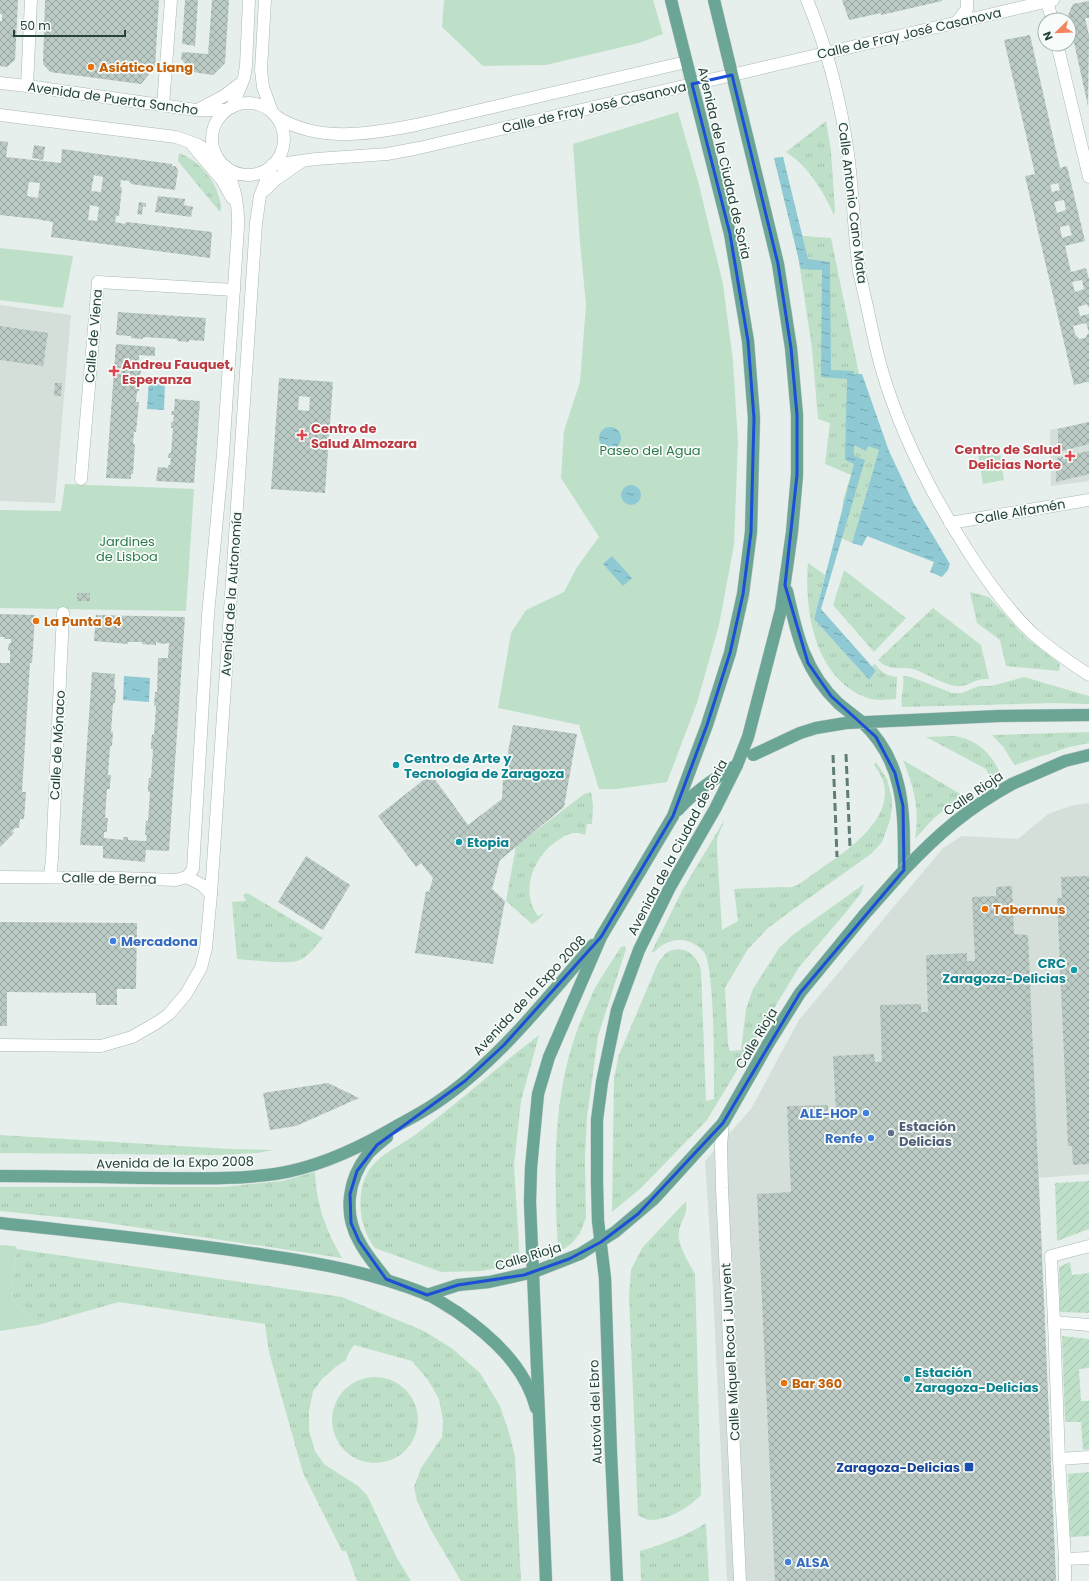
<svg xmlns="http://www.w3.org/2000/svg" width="1089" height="1581" font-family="Poppins,sans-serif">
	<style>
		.built { fill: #d4dfda }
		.grass { fill: url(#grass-tufts) }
		.park { fill: #bfe0c8 }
		.garden { fill: url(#garden-furrows) }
		.water { fill: url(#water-ripples) }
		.building { fill: url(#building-cross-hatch); fill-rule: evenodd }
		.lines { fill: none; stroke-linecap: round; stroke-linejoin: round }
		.minor-casing { stroke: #a8b8b2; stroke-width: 13 }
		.major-casing { stroke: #c2cac8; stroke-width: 13 }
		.minor { stroke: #fff; stroke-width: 12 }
		.major { stroke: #6aa596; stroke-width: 12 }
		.rail { stroke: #5f7d75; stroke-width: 3; stroke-dasharray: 8 4; stroke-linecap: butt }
		.major-bridge-casing { stroke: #c2cac8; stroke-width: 13; stroke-linecap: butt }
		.major-bridge { stroke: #6aa596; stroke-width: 12 }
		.marked { fill: none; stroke: #1d4ed8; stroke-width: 3; stroke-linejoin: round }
		.food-dot { fill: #e8710a; stroke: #f7fbf9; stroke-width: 1.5 }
		.health-dot { fill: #e0444e; stroke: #f7fbf9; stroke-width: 1.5 }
		.culture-dot { fill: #0f9aa8; stroke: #f7fbf9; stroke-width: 1.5 }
		.shop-dot { fill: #3f7fe0; stroke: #f7fbf9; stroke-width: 1.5 }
		.service-dot { fill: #5c6f8a; stroke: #f7fbf9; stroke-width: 1.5 }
		.transit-dot { fill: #1a4fb4; stroke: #f7fbf9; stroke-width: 1.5 }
		.labels { text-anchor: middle; stroke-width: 3.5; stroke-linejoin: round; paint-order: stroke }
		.street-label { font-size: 13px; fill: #24423a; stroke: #f7fbf9 }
		.food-label { font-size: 13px; font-weight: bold; fill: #c56008; stroke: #f7fbf9; text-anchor: start }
		.health-label { font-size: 13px; font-weight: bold; fill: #be3a42; stroke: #f7fbf9; text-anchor: start }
		.park-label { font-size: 13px; fill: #2d7a4b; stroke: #f7fbf9 }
		.culture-label { font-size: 13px; font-weight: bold; fill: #0d838f; stroke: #f7fbf9; text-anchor: start }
		.shop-label { font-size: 13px; font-weight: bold; fill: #366cbe; stroke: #f7fbf9; text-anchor: start }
		.service-label { font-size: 13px; font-weight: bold; fill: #4e5e75; stroke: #f7fbf9; text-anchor: start }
		.transit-label { font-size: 13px; font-weight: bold; fill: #164399; stroke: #f7fbf9; text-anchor: end }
	</style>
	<defs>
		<pattern id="grass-tufts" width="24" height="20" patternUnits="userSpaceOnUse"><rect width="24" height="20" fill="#bfe0c8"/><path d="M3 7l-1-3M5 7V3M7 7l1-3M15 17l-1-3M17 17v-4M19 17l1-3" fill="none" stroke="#a4c1ad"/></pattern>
		<pattern id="garden-furrows" width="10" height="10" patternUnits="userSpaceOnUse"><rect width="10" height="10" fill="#bfe0c8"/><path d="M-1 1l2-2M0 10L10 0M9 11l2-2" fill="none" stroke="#a4c1ad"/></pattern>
		<pattern id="water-ripples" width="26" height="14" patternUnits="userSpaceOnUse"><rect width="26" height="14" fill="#8ec9d4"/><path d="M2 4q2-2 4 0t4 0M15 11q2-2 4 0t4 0" fill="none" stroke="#74a5ad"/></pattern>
		<pattern id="building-cross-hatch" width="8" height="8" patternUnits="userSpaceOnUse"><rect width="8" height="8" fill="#bbcac4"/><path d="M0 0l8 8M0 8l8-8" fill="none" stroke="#98a6a0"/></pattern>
	</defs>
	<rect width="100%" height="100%" fill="#e6efeb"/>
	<g class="built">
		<path d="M0,305L71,315L55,503L0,501Z"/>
		<path d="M1089,422V481L1051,486L1050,430Z"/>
		<path d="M1089,803V1174L1039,1178L1056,1581H727L711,1251L705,1161L751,1109L799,1020L943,848L962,836L1018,839L1048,814L1070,806Z"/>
	</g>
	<g class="grass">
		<path d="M826,121L831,151L835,211L834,215C823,191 809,167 786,152Z"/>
		<path d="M179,153C201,161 221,186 221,211H219L178,161Z"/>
		<path d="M783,157L802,236L831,238L859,374H854L865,451L868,446L879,450L852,543L841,538L843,500L851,475L825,464L830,423L818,419L812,349L798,255L774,158Z"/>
		<path d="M808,563L825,575L814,619L869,680L876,671L872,666L875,664C881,672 887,676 897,677L896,699C886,700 874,701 865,697C815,677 804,611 808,563Z"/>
		<path d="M844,570L906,618L874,652L833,605Z"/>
		<path d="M970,592L989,597L1024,636L1060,664L1059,671L1006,666L1000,640L977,623Z"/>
		<path d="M933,608L981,645L989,679C974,678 972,685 960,686C947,687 926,673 913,669C900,666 890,672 878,660Z"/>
		<path d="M903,676L911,677L952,693H962L979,686H991L1024,677L1089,696V704L1054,703L902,707C900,696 905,686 903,676Z"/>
		<path d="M1089,732V743L1069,747L1015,765L1013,763L1004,748L992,735Z"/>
		<path d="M953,736C974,738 991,752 999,771L998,774L991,779L986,769L926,737Z"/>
		<path d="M903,760L962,795L932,820L915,839C920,809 914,788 903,760Z"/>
		<path d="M876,762L887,779L892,799V808L890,820L882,842L871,854L795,908L768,928L748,949L725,988L728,1044L730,1051L741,1050L746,1009L753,989L779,948L794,934L864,884L861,893L847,911L799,967L707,1120L641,1188L612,1212L614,1078L619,1055L658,963C660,960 663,956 666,953C682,943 697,954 701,970L706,1101L714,1099C714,1074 715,968 704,952C700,946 687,939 680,940C669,940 661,945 653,953L652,951L683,889L725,819L717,839V849L722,930L738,921L734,889C749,888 764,888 780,887C784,887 791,888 795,886C804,882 814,873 823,867C855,846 908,807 874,765Z"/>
		<path d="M591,792L593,805L592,824H587L585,835C571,830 566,835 554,843C533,859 520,892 538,916L544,913L539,919L532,924L506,901L516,846L584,794Z"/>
		<path d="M246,893L249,894L323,938C316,945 309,956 300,960C289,965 251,960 237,959L232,902L246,901L243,895Z"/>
		<path d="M625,946L626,949L598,1036L587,1117L585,1157L586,1218L580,1233L572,1243L565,1248L558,1251C554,1170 551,1089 584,1013C588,1005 591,996 595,988C603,974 612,961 621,947Z"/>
		<path d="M539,1035L521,1101L514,1165L520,1264L481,1271L441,1272L375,1248C359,1228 355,1193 369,1170C379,1155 397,1147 412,1137C419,1132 425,1127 432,1122C468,1094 502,1063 539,1035Z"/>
		<path d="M0,1135L229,1149L274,1150L257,1153L221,1155L0,1153Z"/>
		<path d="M315,1172C316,1204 326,1231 342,1258L88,1220L0,1211V1187H222L282,1181Z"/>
		<path d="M686,1201C688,1216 682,1217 679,1231C676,1243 689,1263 695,1274L701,1495C688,1508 669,1520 650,1520C646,1520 642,1517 638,1515L629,1296L631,1270L642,1248Z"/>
		<path d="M17,1249L342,1297L424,1331L453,1349L480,1373L500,1406L510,1436L515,1457L516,1478L521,1581H461L431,1530L417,1501L414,1487L421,1468L442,1437L443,1421L439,1399L428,1380L412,1361L354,1345L348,1354L346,1360L338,1365L322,1379L313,1391L309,1411V1430L315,1451L324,1464L358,1486L367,1495L397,1558L411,1581H357L346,1551H342L303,1473L269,1352L265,1324L119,1302L38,1325L11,1299Z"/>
		<circle cx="375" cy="1420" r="43"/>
		<path d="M706,1523L709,1581H641L640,1551C663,1544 686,1536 706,1523Z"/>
	</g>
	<g class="park">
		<path d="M444,0H653L663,34L639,43L546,65L483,66L442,27Z"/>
		<path d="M678,112L698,181L723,284L733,361L738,442L734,545L719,625L697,703L667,782L616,789H599L579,725L498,708L511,633L526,610L564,592L577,567L599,537L561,478L564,431L580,382L586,305L580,242L573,144Z"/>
		<path d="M0,248L73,256L63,308L0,300Z"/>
		<path d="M999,445L1004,480L983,484L977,448Z"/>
		<path d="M65,484L194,489L186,611L0,608V510L61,511Z"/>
		<path d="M0,1245L15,1246L17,1249L11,1299L38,1325L0,1331Z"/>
	</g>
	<g class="garden">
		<path d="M1089,1181V1229L1057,1241L1055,1183Z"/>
		<path d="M1070,1262L1072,1275L1089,1273V1313L1060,1312L1059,1267Z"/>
		<path d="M1062,1336L1089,1339V1368L1079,1369L1081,1401H1089V1449L1083,1450L1081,1422H1065Z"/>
		<path d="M1089,1472V1536L1070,1537L1068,1474Z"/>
	</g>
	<g class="water">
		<path d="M783,157L808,259L830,262L831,370L854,371V374H862L889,451L913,502L950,564L948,570L942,577L930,572L934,562L867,536L862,546L852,543L879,450L868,446L866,451L854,445V456L865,460L821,609L876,671L869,680L814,619L854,464L845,460L847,379L821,377L822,270L801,269L774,158Z"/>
		<path d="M149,380L165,381L164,410L147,409Z"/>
		<circle cx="610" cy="438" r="11"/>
		<circle cx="631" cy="495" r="10"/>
		<path d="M612,556L632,578L623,586L603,564Z"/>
		<path d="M124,676L150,678L149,702L123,700Z"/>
	</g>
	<g class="building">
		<path d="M0,0H18L15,60L7,67L0,66V21H2V14H0Z"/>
		<path d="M45,0H159L155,67L141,84L50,72L43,64Z"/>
		<path d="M185,0H198L195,46L182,44Z"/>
		<path d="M212,0H229L225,63L213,75L193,72L181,59L182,52L208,54Z"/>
		<path d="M842,0H942V1L890,13L881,15V13L849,20Z"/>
		<path d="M1089,1V18H1085L1089,35L1088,106L1068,15L1073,4Z"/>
		<path d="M1030,35L1060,168L1067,166L1085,241L1065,246L1071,272L1086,268L1089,279V308L1087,304L1078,307L1080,316L1089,314V382H1087L1074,385L1025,176L1035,174L1004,40ZM1058,183L1060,190L1052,192L1050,185ZM1064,200L1066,210L1057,213L1054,202ZM1069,225L1072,235L1062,238L1060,227ZM1082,280L1084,289L1075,292L1072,282ZM1086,323L1089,332L1085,338L1079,339L1075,334L1073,326Z"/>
		<path d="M0,141L8,142L6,157L61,163L62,149L172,164V166H175L178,170L175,190L131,184L129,181L121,180L120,187H122L121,196L119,216H116L115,222L124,224L127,222L212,232L210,258L51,237L53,222L36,219L0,215ZM94,175L103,177L101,192L91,191ZM29,182L40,183L38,198L27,196ZM90,205L99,207L97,221L88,220Z"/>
		<path d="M34,145L45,147L43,160L32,158Z"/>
		<path d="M158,196L185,199L184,205L193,207L191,217L155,212Z"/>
		<path d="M139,202L146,203V207L143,206L142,215L137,214Z"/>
		<path d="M118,312L206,318L204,341L189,340V342L177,341V339L143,337V339L131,338V336L116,335Z"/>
		<path d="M0,326L48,333L43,366L0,360Z"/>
		<path d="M116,344L155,347V356L139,355V361H141V367L139,391H137L136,402H139L136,432H134L133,444H135L133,474H131V479L106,478Z"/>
		<path d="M279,378L333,382L325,493L271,489ZM299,396L310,397L309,411L298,410Z"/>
		<path d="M55,383H62L61,396H54Z"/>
		<path d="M175,399L200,401L194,483L156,481L158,467L168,468V465H170L171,458H168L169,453H171L173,428H171V422H173L174,415H171L172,411H174Z"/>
		<path d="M1089,422V444L1058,452V429Z"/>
		<path d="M1089,451V474L1056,482L1057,458Z"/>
		<rect x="77" y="593" width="13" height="8"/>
		<path d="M0,614L35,615L32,663H30L22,792H26L24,819H20L19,828H15L12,831L14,833L0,847V663H10V651L8,650L9,643H11V639H4L5,637H0Z"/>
		<path d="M96,615L185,617L169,851L146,850L145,862L103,858V846L80,845L92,672L115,674L114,689H116L115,703H113L111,732H113L112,746H110L108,775H111L110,784V789H107L105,818H108L107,828V832H104V838L123,840V837H128V840L146,841L147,835H145L146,821H148L150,792H148V787L149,778H151L153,749H151V744L152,734L154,735L156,706H154L155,692H157L158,658H168L169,643L162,644L156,642V645L142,644V642H128V644L94,641Z"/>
		<path d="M513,725L577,734L564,807L500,860L492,889L505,901L493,964L415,953L426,891L429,892L433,878L421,863L416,867L378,816L431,774L468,825L502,799L503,779Z"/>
		<path d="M306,856L350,885L323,930L278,902Z"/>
		<path d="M1089,876V1164L1073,1165L1072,1146H1068L1057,898H1062L1061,877Z"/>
		<path d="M1012,886L1014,934L1028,935L1056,1581H775L757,1194L791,1192L787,1106L828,1105V1113L836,1112L833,1056L874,1054L875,1062H882L880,1005L921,1004V1012H928L926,955L967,953V961H975L972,897L996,896V887Z"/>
		<path d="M0,922L137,923L136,989H117V1005H96V993L7,992V1026H0Z"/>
		<path d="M328,1083L359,1098L296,1126L270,1130L263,1093Z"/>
	</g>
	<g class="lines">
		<g class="minor-casing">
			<g id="minor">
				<path d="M265,0L261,70L263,87L272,112"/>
				<path d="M807,0C828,50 842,107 849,161C853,197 854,234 859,271C862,284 865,298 868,311C872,330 876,349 881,367C899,430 931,493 966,548C985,578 1005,607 1031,632C1049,648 1069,662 1089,675"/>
				<path d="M1047,0L1052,20"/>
				<path d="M957,22L967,9V0"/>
				<path d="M1057,44L1089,177"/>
				<path d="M0,83L27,86L196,110H226"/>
				<path d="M27,86L31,0"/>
				<circle cx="248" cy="139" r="36"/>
				<path d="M163,105L171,0"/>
				<path d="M232,107L244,78L246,66L249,0"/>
				<path d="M199,109L224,96L241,83"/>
				<path d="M0,115L176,137L198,145L216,155"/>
				<path d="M277,117C319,143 370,134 416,125L686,62"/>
				<path d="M193,146L222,180L232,198"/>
				<path d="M272,165L316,159L387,154L419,148L1053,0"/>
				<path d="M265,190L275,180L301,162"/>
				<path d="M81,479L98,282L234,290"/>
				<path d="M950,523L1089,500"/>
				<path d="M0,877L119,878L176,880L187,877L202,885L211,894"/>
				<path d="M50,877L52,859L63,613"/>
				<path d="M187,877L193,869L208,615L223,454L238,227C239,206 235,187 226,167"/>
				<path d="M0,1045L101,1046L132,1037L158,1022L169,1014L186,994L201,968L206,948L211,894L256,223L260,196L272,166"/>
				<path d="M723,1123L721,1145L722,1188L740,1581"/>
				<path d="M1054,1322L1051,1256L1089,1246"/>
				<path d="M1059,1459L1054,1322L1089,1325"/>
				<path d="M1065,1559L1059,1459L1089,1457"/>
				<path d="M1065,1581V1559L1089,1558"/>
			</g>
		</g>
		<g class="major-casing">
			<g id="major">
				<path d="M787,591C797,636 805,672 839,704"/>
				<path d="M862,722C906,763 904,814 904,870L864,915"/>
				<path d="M1012,784L1065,761L1089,755"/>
				<path d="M678,810C695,791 715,778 737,765"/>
				<path d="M0,1176C49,1176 97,1177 146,1178C189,1178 232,1180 275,1174C315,1168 353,1151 388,1131C403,1122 418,1115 433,1105C496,1064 544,1001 593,945"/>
				<path d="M0,1223C88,1233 177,1241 264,1255C319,1263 374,1273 426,1294C436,1298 447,1306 457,1312C491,1336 525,1366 536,1408"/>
				<path d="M386,1279C377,1267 366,1255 359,1241C343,1213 348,1179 368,1154C373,1148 380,1143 387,1137"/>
				<path d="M427,1295L458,1285L489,1282L534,1272L580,1254L615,1232L654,1199L723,1123L768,1044"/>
				<path d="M546,1581L530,1202L531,1168L538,1094L549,1057L601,937L673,816L707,725L730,653L743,594L751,532L754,418L748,341L730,234L671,0"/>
				<path d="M617,1581L611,1453L605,1278L598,1221L597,1182V1120L602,1082L617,1010L639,950L670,887L715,809L737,765L748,737L781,610L792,532L797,475V415L791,348L778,264L714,0"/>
			</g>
		</g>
		<use href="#minor" class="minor"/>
		<use href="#major" class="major"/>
		<g class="rail">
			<path d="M846,754L850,847"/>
			<path d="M833,755L837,857"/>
		</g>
		<g class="major-bridge-casing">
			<g id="major-bridge">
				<path d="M839,704L862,722"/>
				<path d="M753,755L800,733L816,728L846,723L999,716L1089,715"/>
				<path d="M904,870C939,833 967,809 1012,784"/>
				<path d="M768,1044L800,993L864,915"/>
			</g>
		</g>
		<use href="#major-bridge" class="major-bridge"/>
	</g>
	<path class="marked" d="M732,75L778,264L791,348L797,415V475L785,585L808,663L831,696L876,737L895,773L903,806L904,870L800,993L723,1123L638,1214L601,1242L569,1259L524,1275L458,1285L427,1295L386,1279L359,1241L351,1223L350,1194L357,1171L377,1145L465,1081L504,1045L601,937L673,816L707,725L730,653L743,594L751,532L754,418L748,341L730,234L692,84Z"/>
	<g class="food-dot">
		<circle cx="91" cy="67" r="4"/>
		<circle cx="36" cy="621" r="4"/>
		<circle cx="985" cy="909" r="4"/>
		<circle cx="784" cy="1383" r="4"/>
	</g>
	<g class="health-dot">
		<path d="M112 365h4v4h4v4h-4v4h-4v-4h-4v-4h4z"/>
		<path d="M300 429h4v4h4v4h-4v4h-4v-4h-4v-4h4z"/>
		<path d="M1068 450h4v4h4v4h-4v4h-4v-4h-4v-4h4z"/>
	</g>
	<g class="culture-dot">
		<circle cx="396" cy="765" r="4"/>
		<circle cx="459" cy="842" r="4"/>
		<circle cx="1074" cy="970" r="4"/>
		<circle cx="907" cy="1379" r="4"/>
	</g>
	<g class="shop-dot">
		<circle cx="113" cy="941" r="4"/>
		<circle cx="866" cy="1113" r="4"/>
		<circle cx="871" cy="1138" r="4"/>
		<circle cx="788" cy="1562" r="4"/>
	</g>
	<circle class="service-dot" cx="891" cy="1133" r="4"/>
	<rect class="transit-dot" x="964" y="1462" width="10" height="10" rx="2"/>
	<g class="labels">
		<g class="street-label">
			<text transform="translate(909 33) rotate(-13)" y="5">Calle de Fray José Casanova</text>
			<text transform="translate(113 98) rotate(8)" y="5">Avenida de Puerta Sancho</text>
			<text transform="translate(594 107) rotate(-13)" y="5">Calle de Fray José Casanova</text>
			<text transform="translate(725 163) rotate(77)" y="5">Avenida de la Ciudad de Soria</text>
			<text transform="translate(853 203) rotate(83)" y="5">Calle Antonio Cano Mata</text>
			<text transform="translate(93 336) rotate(-85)" y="5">Calle de Viena</text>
			<text transform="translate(1020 511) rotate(-10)" y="5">Calle Alfamén</text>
			<text transform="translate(231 594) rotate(-86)" y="5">Avenida de la Autonomía</text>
			<text transform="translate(57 745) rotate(-87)" y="5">Calle de Mónaco</text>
			<text transform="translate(973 793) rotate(-34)" y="5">Calle Rioja</text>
			<text transform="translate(677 847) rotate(-62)" y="5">Avenida de la Ciudad de Soria</text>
			<text transform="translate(109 878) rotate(1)" y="5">Calle de Berna</text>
			<text transform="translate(529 995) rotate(-47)" y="5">Avenida de la Expo 2008</text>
			<text transform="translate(756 1038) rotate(-59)" y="5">Calle Rioja</text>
			<text transform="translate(175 1162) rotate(-1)" y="5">Avenida de la Expo 2008</text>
			<text transform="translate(528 1256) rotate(-17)" y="5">Calle Rioja</text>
			<text transform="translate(730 1352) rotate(-93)" y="5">Calle Miquel Roca i Junyent</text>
			<text transform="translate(595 1412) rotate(-92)" y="5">Autovía del Ebro</text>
		</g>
		<g class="food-label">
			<text x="99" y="72">Asiático Liang</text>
			<text x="44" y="626">La Punta 84</text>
			<text x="993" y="914">Tabernnus</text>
			<text x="792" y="1388">Bar 360</text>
		</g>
		<g class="health-label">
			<text x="122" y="369">Andreu Fauquet,<tspan x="122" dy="15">Esperanza</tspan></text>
			<text x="311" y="433">Centro de<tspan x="311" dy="15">Salud Almozara</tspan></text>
			<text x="1061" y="454" text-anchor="end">Centro de Salud<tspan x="1061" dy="15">Delicias Norte</tspan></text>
		</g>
		<g class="park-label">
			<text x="650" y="455">Paseo del Agua</text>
			<text x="127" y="546">Jardines<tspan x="127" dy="15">de Lisboa</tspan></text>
		</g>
		<g class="culture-label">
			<text x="404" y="763">Centro de Arte y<tspan x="404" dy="15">Tecnología de Zaragoza</tspan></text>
			<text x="467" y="847">Etopia</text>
			<text x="1066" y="968" text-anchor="end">CRC<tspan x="1066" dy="15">Zaragoza-Delicias</tspan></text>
			<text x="915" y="1377">Estación<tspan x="915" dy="15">Zaragoza-Delicias</tspan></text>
		</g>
		<g class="shop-label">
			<text x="121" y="946">Mercadona</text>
			<text x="858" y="1118" text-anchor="end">ALE-HOP</text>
			<text x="863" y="1143" text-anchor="end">Renfe</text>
			<text x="796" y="1567">ALSA</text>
		</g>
		<g class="service-label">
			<text x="899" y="1131">Estación<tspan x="899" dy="15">Delicias</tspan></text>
		</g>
		<g class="transit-label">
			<text x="960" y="1472">Zaragoza-Delicias</text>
		</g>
	</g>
	<g transform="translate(1057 32) rotate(247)"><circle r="19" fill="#f7fbf9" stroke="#a3b1ad"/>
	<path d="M0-3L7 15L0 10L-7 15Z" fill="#f4845f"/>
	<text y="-6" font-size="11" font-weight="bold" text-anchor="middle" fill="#24423a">N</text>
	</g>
	<path d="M14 30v6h111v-6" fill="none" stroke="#24423a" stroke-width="2"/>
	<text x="20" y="30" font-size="12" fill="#24423a" stroke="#f7fbf9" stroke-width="3" paint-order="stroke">50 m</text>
</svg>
